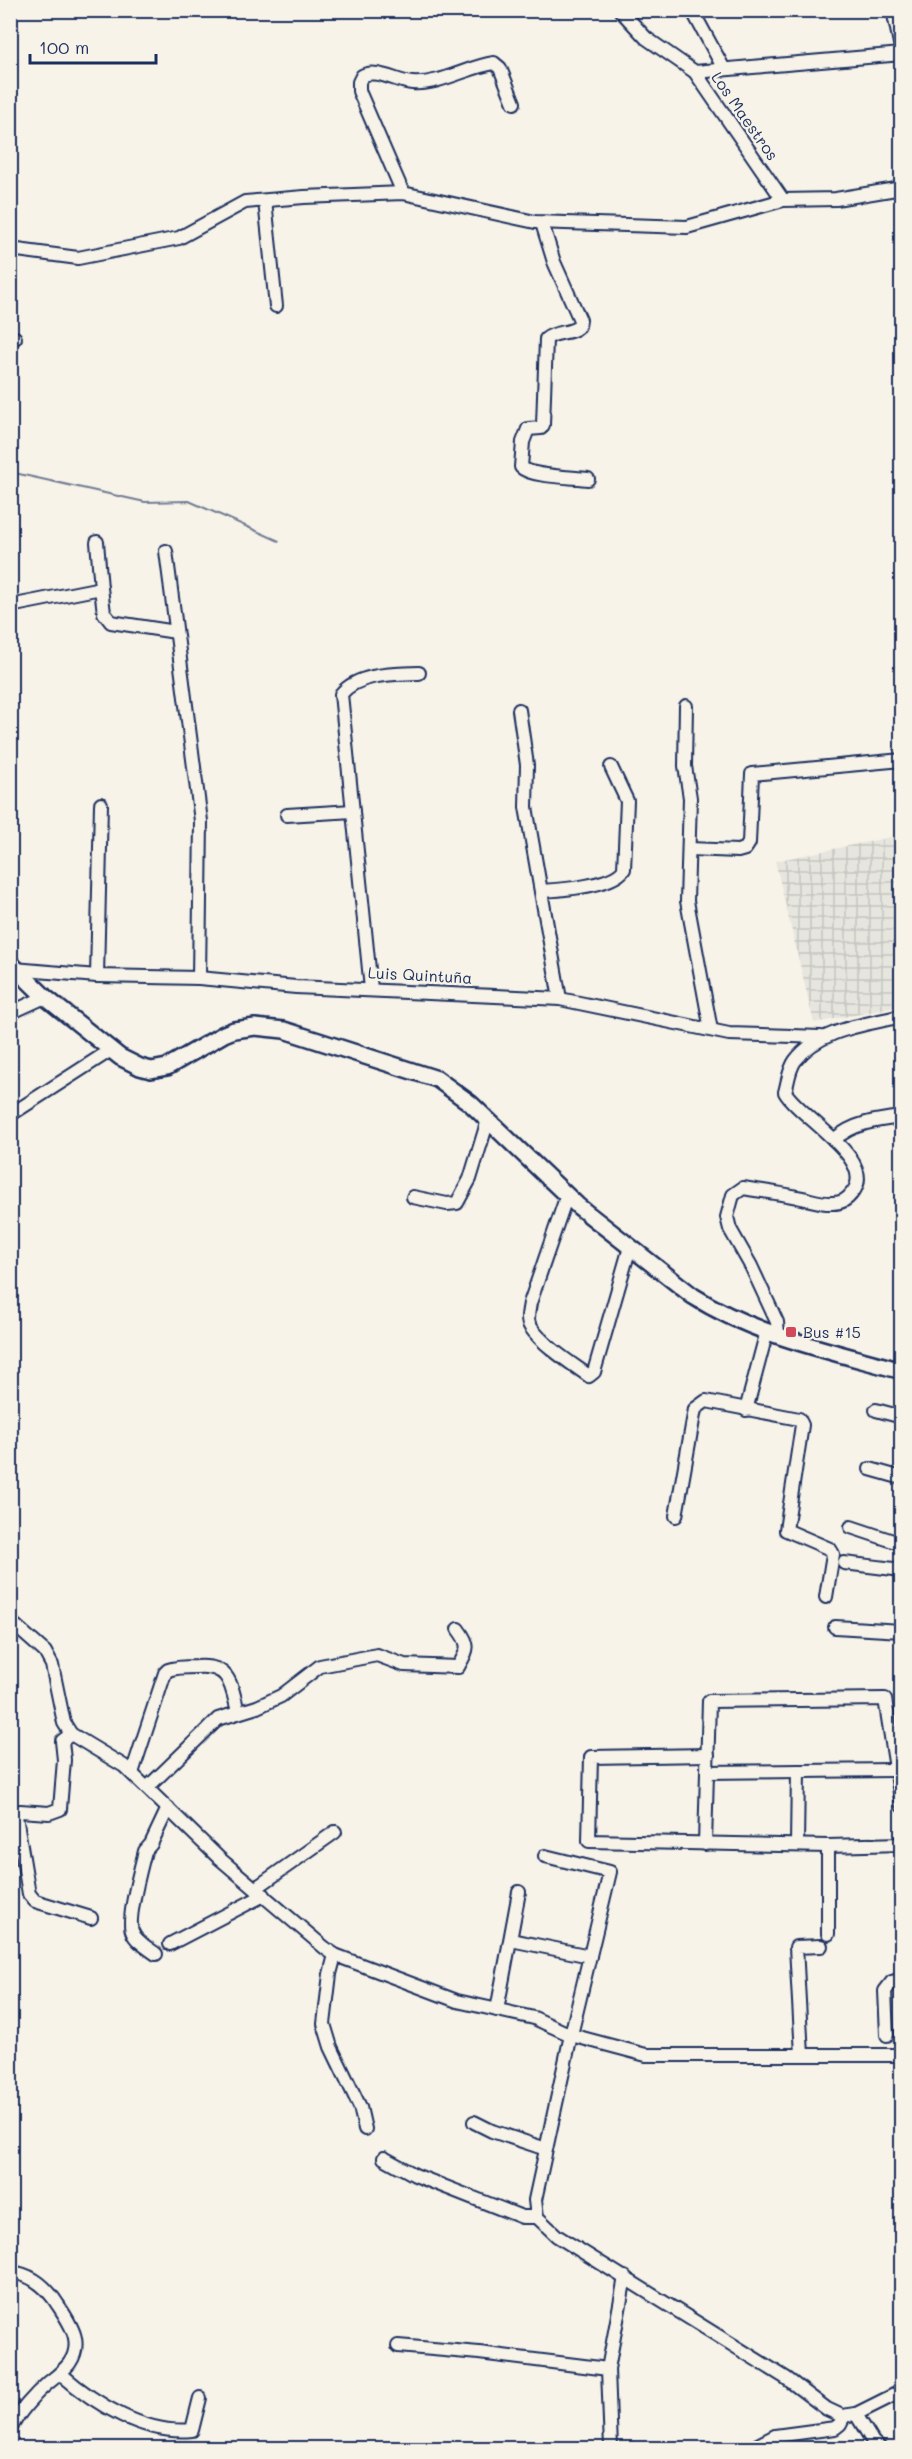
<svg xmlns="http://www.w3.org/2000/svg" width="912" height="2459" font-family="Mali,sans-serif">
	<style>
		.industrial { fill: url(#industrial-grid) }
		.lines { fill: none; stroke-linecap: round; stroke-linejoin: round }
		.stream { stroke: #727c95; stroke-width: 2 }
		.minor-casing { stroke: #1b2f5e; stroke-width: 16 }
		.major-casing { stroke: #1b2f5e; stroke-width: 20 }
		.minor { stroke: #f7f3e8; stroke-width: 12 }
		.major { stroke: #f7f3e8; stroke-width: 15 }
		.poi-dot { fill: #d1495b; stroke: #f7f3e8; stroke-width: 2 }
		.labels { text-anchor: middle; stroke-width: 4.5; stroke-linejoin: round; paint-order: stroke }
		.street-label { font-size: 16px; fill: #1b2f5e; stroke: #f7f3e8 }
		.poi-label { font-size: 16px; fill: #1b2f5e; stroke: #f7f3e8; text-anchor: start }
	</style>
	<defs>
		<pattern id="industrial-grid" width="8" height="8" patternUnits="userSpaceOnUse" patternTransform="scale(1.5)"><rect width="8" height="8" fill="#e6e5de"/><path d="M0 4h8M4 0v8" fill="none" stroke="#c5c5c1"/></pattern>
	</defs>
	<rect width="100%" height="100%" fill="#f7f3e8"/>
	<filter id="ink" filterUnits="userSpaceOnUse"><feTurbulence type="fractalNoise" baseFrequency=".0167" numOctaves="2"/><feDisplacementMap in="SourceGraphic" scale="12" xChannelSelector="R" yChannelSelector="G"/><feConvolveMatrix kernelMatrix="1 2 1 2 8 2 1 2 1" color-interpolation-filters="sRGB"/></filter>
	<g filter="url(#ink)">
		<path class="industrial" d="M901,835V1006L814,1023L775,861Z"/>
		<g class="lines">
			<path class="stream" d="M10,472L145,502L189,501L279,541"/>
			<g class="minor-casing">
				<g id="minor">
					<path d="M620,10L646,38L695,72L783,200"/>
					<path d="M692,10L724,69"/>
					<path d="M893,10L902,53"/>
					<path d="M695,72L902,54"/>
					<path d="M403,193L359,91V82L362,76C376,68 397,82 412,83C440,85 467,67 494,63L500,68L514,103"/>
					<path d="M265,201L276,306"/>
					<path d="M542,223L554,262L580,320L579,326C570,335 556,330 546,339L543,425L541,428L528,429L523,442L521,467C531,477 573,477 588,479"/>
					<path d="M10,249L78,258L179,238L245,202L304,197L403,193L535,222L687,227L783,200L836,199L902,188"/>
					<path d="M10,339L15,338"/>
					<path d="M97,542L101,588"/>
					<path d="M166,551L201,821L199,978"/>
					<path d="M10,606L101,588L104,613L111,622L176,632"/>
					<path d="M686,706L685,766L690,798L687,901L711,1030"/>
					<path d="M519,710L527,765L526,807L560,999"/>
					<path d="M287,815L353,811"/>
					<path d="M690,849L738,851L745,849L749,843L752,774L902,760"/>
					<path d="M541,891C560,890 614,886 624,869L627,801L611,767"/>
					<path d="M14,969L97,976L199,978L296,987L560,999L729,1034L821,1037"/>
					<path d="M97,976L101,804"/>
					<path d="M371,989L341,694C358,673 394,674 419,673"/>
					<path d="M10,1013L45,997"/>
					<path d="M10,1115L111,1050"/>
					<path d="M834,1140C852,1123 877,1120 902,1117"/>
					<path d="M567,1195L530,1303C529,1310 526,1320 530,1326C541,1344 572,1364 589,1376L594,1372L630,1247"/>
					<path d="M413,1197L447,1204L457,1203L470,1179L488,1120"/>
					<path d="M778,1334L777,1322L751,1266L730,1229L727,1217L733,1195L743,1188C761,1191 779,1193 797,1197C809,1199 821,1204 833,1203C842,1203 847,1200 852,1193C880,1161 799,1117 785,1092C788,1082 789,1069 795,1061C819,1029 865,1025 902,1016"/>
					<path d="M746,1410L767,1331"/>
					<path d="M876,1410L902,1417"/>
					<path d="M870,1469L902,1478"/>
					<path d="M676,1516L695,1409L706,1401L799,1419L802,1425L786,1530L830,1549L833,1554L826,1597"/>
					<path d="M851,1527L902,1544"/>
					<path d="M844,1563L902,1570"/>
					<path d="M10,1621L45,1652L52,1665L64,1723L71,1734L124,1766L219,1858L325,1948L335,1955L457,2001L534,2018L571,2035L535,2200L537,2217L557,2236L786,2378L827,2409L842,2416L856,2414L902,2391"/>
					<path d="M835,1627L902,1631"/>
					<path d="M71,1734L62,1741L64,1760L60,1809L49,1813L20,1811L16,1816L29,1894L35,1901L91,1918"/>
					<path d="M708,1755L591,1757L589,1841L828,1846L902,1844"/>
					<path d="M707,1772L894,1770"/>
					<path d="M132,1773L165,1673L168,1670C176,1667 187,1667 196,1667C230,1664 231,1684 238,1712"/>
					<path d="M147,1788L218,1719L257,1707L281,1696L320,1666L377,1655L404,1665L458,1667C468,1649 471,1646 458,1629"/>
					<path d="M705,1844L709,1701L885,1699L902,1806"/>
					<path d="M797,1845L798,1771"/>
					<path d="M828,1846V1934"/>
					<path d="M545,1856L610,1872L571,2035L646,2055H902"/>
					<path d="M256,1888L335,1832"/>
					<path d="M511,1940L590,1956"/>
					<path d="M170,1944L264,1895"/>
					<path d="M156,1954C148,1948 135,1941 132,1931C127,1918 141,1867 145,1851L151,1844L168,1808"/>
					<path d="M335,1955L330,1974L324,2024L331,2047L360,2107L365,2129"/>
					<path d="M497,2010L519,1892"/>
					<path d="M887,2035L885,1991L892,1982L902,1979"/>
					<path d="M802,2055L796,1947L821,1946"/>
					<path d="M474,2122L492,2131L546,2149"/>
					<path d="M384,2158L415,2175L522,2217H537"/>
					<path d="M10,2272C32,2274 47,2287 58,2305C64,2314 73,2327 75,2338C79,2360 63,2371 48,2383C35,2394 17,2414 10,2430"/>
					<path d="M398,2346L479,2353L608,2369"/>
					<path d="M61,2374C95,2404 145,2435 192,2430L200,2398"/>
					<path d="M856,2414L873,2442L880,2448"/>
					<path d="M611,2448L608,2369L625,2277"/>
					<path d="M752,2448L775,2436L835,2428L840,2424L844,2416"/>
				</g>
			</g>
			<g class="major-casing">
				<path id="major" d="M10,963L45,997L120,1057L140,1067L151,1070L167,1067L224,1034L234,1030L255,1027L284,1030L437,1079L470,1103L578,1206L693,1296C756,1336 831,1351 902,1371"/>
			</g>
			<use href="#minor" class="minor"/>
			<use href="#major" class="major"/>
		</g>
	</g>
	<rect class="poi-dot" x="785" y="1326" width="12" height="12" rx="3"/>
	<g class="labels">
		<g class="street-label">
			<text transform="translate(745 116) rotate(55)" y="6">Los Maestros</text>
			<text transform="translate(420 975) rotate(3)" y="6">Luis Quintuña</text>
		</g>
		<g class="poi-label">
			<text x="803" y="1338">Bus #15</text>
		</g>
	</g>
	<rect width="912" height="2459" fill="none" stroke="#f7f3e8" stroke-width="36"/>
	<rect x="18" y="18" width="876" height="2423" fill="none" stroke="#1b2f5e" stroke-width="2" filter="url(#ink)"/>
	<path d="M30 54v9h126v-9" fill="none" stroke="#1b2f5e" stroke-width="3"/>
	<text x="39" y="54" font-size="18" fill="#1b2f5e" stroke="#f7f3e8" stroke-width="4.5" paint-order="stroke">100 m</text>
</svg>
